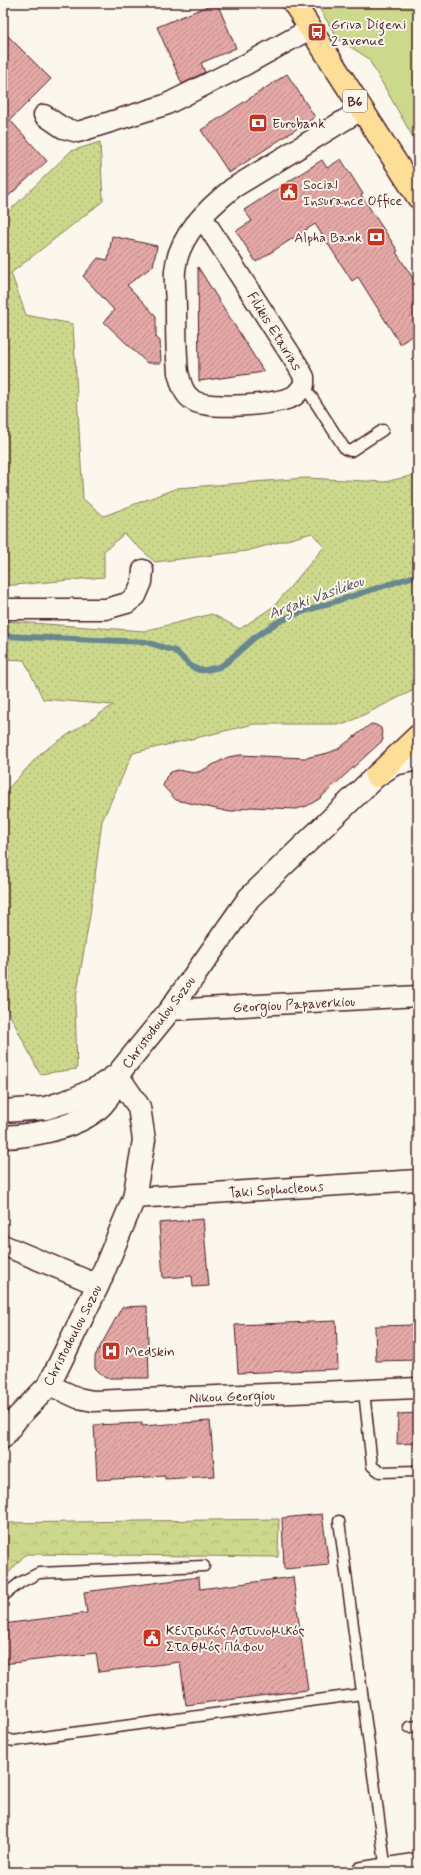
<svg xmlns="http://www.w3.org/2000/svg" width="421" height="1875" font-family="Mynerve,sans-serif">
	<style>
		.grass { fill: url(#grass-dots); stroke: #8b7c5b }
		.forest { fill: url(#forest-crowns); stroke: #8b7c5b }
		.garden { fill: #ccd88b; stroke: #8b7c5b }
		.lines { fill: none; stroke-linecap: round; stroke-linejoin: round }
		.stream { stroke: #688791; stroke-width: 6 }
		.building { fill: url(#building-hatch); stroke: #4a1f2b }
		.lane-casing { stroke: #4a1f2b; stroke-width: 13 }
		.street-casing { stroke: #4a1f2b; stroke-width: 23 }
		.secondary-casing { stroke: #4a1f2b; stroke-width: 25 }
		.primary-casing { stroke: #4a1f2b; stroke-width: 25 }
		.lane { stroke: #fbf7ec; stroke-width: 10 }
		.street { stroke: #fbf7ec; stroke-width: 20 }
		.secondary { stroke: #fbf7ec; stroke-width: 22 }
		.primary { stroke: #fdde96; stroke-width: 22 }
		.labels { text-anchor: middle; stroke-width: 4; stroke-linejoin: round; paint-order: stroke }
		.shield { fill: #fbf7ec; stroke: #7f6065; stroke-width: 1 }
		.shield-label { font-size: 13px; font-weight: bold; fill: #4a1f2b }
		.poi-label { font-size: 14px; fill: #4a1f2b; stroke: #fbf7ec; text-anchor: start }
		.street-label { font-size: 14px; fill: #4a1f2b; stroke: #fbf7ec }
		.water-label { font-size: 15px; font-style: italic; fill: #59535e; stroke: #fbf7ec }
	</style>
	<defs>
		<pattern id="grass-dots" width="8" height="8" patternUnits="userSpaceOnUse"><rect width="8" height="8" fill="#ccd88b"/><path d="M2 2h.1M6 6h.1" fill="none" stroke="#b1b978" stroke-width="1.8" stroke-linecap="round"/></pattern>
		<pattern id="forest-crowns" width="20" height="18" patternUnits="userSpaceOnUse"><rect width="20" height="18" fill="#ccd88b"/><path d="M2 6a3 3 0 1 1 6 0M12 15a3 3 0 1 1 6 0" fill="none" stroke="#b1b978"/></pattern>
		<pattern id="building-hatch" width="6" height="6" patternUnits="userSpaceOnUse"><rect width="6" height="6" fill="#e4a9a7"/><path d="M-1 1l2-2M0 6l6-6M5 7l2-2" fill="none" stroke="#bb8988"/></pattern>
	</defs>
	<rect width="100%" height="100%" fill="#fbf7ec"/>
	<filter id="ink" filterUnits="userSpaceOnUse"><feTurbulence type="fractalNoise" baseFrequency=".025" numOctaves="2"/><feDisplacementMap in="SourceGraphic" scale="8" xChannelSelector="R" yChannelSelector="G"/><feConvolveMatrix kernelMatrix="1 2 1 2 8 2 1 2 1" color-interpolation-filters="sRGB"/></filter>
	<g filter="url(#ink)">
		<path class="grass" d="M100,142L103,201L11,273L26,315L73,324L83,499L104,516L177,488L306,478L385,482L418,474V688L345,724H254L133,753L102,821L90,915L75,1003L77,1069L40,1074L10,1015L3,996V794L42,752L113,705L43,699L24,660L3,659V621L144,631L212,614L240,629L274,606L324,547L312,533L247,551L155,562L124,534L104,551V577L3,586V217L71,151Z"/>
		<path class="forest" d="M279,1519L278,1557L26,1554L3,1579V1523Z"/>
		<path class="garden" d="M358,3H418V146L368,58L338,39L319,8Z"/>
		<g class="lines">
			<path class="stream" d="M3,636L146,642L175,651L192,667L199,670H206L219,667L226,663L254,638L276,623L296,614L418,575"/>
		</g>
		<g class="building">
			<path d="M215,3H217L236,48L201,63L205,72L182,84L157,27Z"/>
			<path d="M3,31L51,79L10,120L47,161L3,201Z"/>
			<path d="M287,74L315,117L229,173L201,130Z"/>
			<path d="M341,159L363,194L361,195L398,251L396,252L418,286V332L400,344L358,277L352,281L315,224L256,262L236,231L252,221L244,210L322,160L327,168Z"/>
			<path d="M112,236L157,246L153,266L127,285L156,316V337L160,341L161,363H147L104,322L114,310L83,276L98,258L108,260Z"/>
			<path d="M198,267L264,372L199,381Z"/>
			<path d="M371,724L376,725L381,728L383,740L319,799L307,806L296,809L250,807L230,812L176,800L163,786L166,777L171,772L178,770L194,773L201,771L228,757L240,755L305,758L328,753L338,749Z"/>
			<path d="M203,1219L209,1286L193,1287L192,1276L163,1278L159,1223Z"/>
			<path d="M147,1306L149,1378H105L95,1368V1356L122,1307Z"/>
			<path d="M336,1321L338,1369L238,1373L235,1325Z"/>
			<path d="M418,1325V1360L376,1361L375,1326Z"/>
			<path d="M418,1413V1443L397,1444L398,1414Z"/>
			<path d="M210,1421L215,1476L165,1479V1476L97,1480L94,1425L142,1423V1426Z"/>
			<path d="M322,1514L329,1565L284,1569L282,1518Z"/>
			<path d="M199,1577L200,1589L293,1577L308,1690L186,1705L180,1662L99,1672L96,1653L3,1664V1624L87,1613L84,1592Z"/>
		</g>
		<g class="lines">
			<g class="lane-casing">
				<g id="lane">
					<path d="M304,385L345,449L351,451L383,430"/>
					<path d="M364,1391L372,1466L380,1472L418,1471"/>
					<path d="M339,1521L386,1871"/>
					<path d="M3,1596L21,1582L39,1573L204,1566"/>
					<path d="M409,1727L418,1726"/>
					<path d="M3,1737L13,1741L362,1694"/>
				</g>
			</g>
			<g class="street-casing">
				<g id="street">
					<path d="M44,115L63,128L78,132L165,105L243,66L310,29"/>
					<path d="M202,217L298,366L304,377V385C301,389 298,393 294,396C278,405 210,410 194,401C183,395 181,383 178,372C176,351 176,330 176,308C176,296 174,283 175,271C178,236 207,209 233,188L361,110"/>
					<path d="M3,609H106L127,603L136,596L142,582L143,570"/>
					<path d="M170,1010L418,996"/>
					<path d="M134,1198L418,1180"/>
					<path d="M3,1245L98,1285"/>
					<path d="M49,1385L78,1398L93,1401L418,1388"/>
					<path d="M362,1872L418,1863"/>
				</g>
			</g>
			<g class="secondary-casing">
				<g id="secondary">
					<path d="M3,1111L46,1108L74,1099L99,1087L117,1075L170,1010L249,898L376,776L394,764L418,759"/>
					<path d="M3,1137C34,1136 93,1126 109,1095C112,1090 114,1083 116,1078"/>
					<path d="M3,1437L17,1418L49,1385L98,1285L134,1198L144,1140L139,1107L117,1075"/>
				</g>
			</g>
			<g class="primary-casing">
				<g id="primary">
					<path d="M294,3L418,197"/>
					<path d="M376,776L418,736"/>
				</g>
			</g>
			<use href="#lane" class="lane"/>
			<use href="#street" class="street"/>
			<use href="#secondary" class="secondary"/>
			<use href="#primary" class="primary"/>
		</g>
	</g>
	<defs>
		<g id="bus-square" transform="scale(1)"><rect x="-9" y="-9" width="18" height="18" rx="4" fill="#c8321e" stroke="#fbf7ec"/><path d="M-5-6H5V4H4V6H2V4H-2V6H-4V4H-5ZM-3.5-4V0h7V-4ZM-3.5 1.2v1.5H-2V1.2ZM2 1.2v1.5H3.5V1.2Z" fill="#fff"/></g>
		<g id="bank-square" transform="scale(1)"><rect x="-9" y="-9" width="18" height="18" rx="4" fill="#c8321e" stroke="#fbf7ec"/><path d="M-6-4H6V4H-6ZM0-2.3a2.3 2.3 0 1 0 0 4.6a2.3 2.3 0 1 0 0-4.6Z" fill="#fff"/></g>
		<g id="civic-square" transform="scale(1)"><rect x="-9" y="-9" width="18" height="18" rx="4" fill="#c8321e" stroke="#fbf7ec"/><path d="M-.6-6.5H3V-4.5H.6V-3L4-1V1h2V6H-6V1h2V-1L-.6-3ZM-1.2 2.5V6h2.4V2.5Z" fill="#fff"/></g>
		<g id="hospital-square" transform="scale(1)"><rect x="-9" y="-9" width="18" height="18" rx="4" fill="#c8321e" stroke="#fbf7ec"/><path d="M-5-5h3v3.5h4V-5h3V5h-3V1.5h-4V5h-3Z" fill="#fff"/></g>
	</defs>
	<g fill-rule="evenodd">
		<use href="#bus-square" x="317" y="32"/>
		<use href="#bank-square" x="258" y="123"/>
		<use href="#civic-square" x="289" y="192"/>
		<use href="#bank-square" x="376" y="237"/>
		<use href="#hospital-square" x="111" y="1351"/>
		<use href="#civic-square" x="152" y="1638"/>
	</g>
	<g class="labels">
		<rect class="shield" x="343" y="90" width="24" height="22" rx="3"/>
		<g class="shield-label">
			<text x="355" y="106">B6</text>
		</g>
		<g class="poi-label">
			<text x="331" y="29">Griva Digeni<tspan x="331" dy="16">2 avenue</tspan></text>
			<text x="272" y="128">Eurobank</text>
			<text x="303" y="189">Social<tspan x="303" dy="16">Insurance Office</tspan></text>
			<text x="362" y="242" text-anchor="end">Alpha Bank</text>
			<text x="125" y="1356">Medskin</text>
			<text x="166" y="1635">Κεντρικός Αστυνομικός<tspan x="166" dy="16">Σταθμός Πάφου</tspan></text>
		</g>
		<g class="street-label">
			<text transform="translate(275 331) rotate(58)" y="5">Filikis Etairias</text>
			<text transform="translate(294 1004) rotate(-3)" y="5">Georgiou Papaverkiou</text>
			<text transform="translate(158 1022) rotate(-53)" y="5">Christodoulou Sozou</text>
			<text transform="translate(276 1189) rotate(-4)" y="5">Taki Sophocleous</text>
			<text transform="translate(72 1335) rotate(-63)" y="5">Christodoulou Sozou</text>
			<text transform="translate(232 1396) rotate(-2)" y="5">Nikou Georgiou</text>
		</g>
		<g class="water-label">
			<text transform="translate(316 597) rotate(-20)" y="5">Argaki Vasilikou</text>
		</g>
	</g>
	<rect width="421" height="1875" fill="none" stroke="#fbf7ec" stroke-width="16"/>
	<rect x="8" y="8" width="405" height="1859" fill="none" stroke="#4a1f2b" stroke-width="1.5" filter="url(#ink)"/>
</svg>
